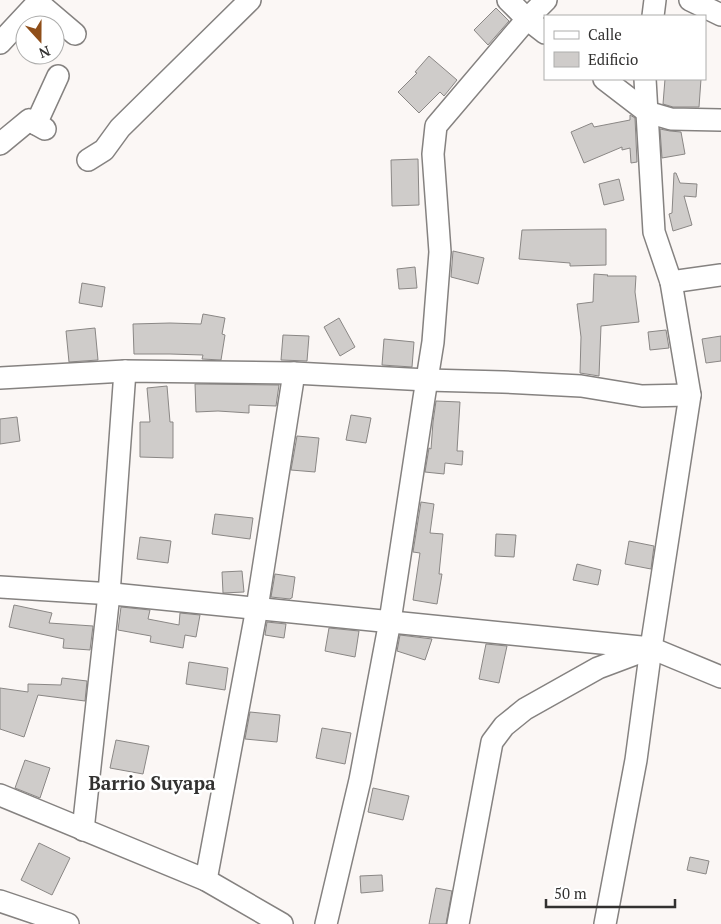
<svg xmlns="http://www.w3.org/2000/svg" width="721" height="924" font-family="'PT Serif',serif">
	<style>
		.building { fill: #cfccca; stroke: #8a8785 }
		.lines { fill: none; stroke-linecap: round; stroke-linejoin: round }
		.street-casing { stroke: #858280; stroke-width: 24 }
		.street { stroke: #fff; stroke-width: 21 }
		.labels { text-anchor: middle; stroke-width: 5; stroke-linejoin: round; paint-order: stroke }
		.neighbourhood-label { font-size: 19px; font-weight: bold; fill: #323130; stroke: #fff }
	</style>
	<rect width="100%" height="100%" fill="#fbf7f5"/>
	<g class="building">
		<path d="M496,8L509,21L488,45L474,30Z"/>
		<path d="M429,56L457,80L444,96L440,92L419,113L398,92L417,73L415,72Z"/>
		<path d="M665,79H701L699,107H673L663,104Z"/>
		<path d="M630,115L635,118L637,162L631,163L630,148L622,150V147L584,163L571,132L592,123L594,127L630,120Z"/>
		<path d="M660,129L670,131L681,132L685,154L662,158Z"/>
		<path d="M418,159L419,205L392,206L391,160Z"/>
		<path d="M674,173H676L680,183L697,184L696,197L684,196L692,225L673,231L669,214L672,213Z"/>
		<path d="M619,179L624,200L604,205L599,184Z"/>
		<path d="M606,229V265L570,266V263L519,259L522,230Z"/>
		<path d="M453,251L484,258L478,284L451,277Z"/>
		<path d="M415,267L417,288L399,289L397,269Z"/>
		<path d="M594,274L608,275L607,276H636L635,292L639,322L601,326L599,376L580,373L581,337L577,304L593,302Z"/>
		<path d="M82,283L105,287L102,307L79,303Z"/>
		<path d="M203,314L225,318L222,334L225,335L221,360L202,359L203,355L170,354H134L133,324L170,323L201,324Z"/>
		<path d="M339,318L355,347L340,356L324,327Z"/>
		<path d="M95,328L98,360L69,362L66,331Z"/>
		<path d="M666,330L669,348L650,350L648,332Z"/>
		<path d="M283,335L309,336L307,361L281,360Z"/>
		<path d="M721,336V361L706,363L702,339Z"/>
		<path d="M384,339L414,342L412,367L382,365Z"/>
		<path d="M195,384L279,385L276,406L249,405V413L218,411L196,412Z"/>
		<path d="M167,386L170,422H173V458L140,457V422H150L147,388Z"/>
		<path d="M436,401L460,402L457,451H463L462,465L445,463L444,474L425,472L429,448L431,449L433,422Z"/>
		<path d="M351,415L371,418L366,443L346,440Z"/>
		<path d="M17,417L20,441L0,444V419Z"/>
		<path d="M297,436L319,438L315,472L291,470Z"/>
		<path d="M421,502L434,504L430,533L443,534L439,574H442L437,604L413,600L420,553L413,552Z"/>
		<path d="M215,514L253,518L250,539L212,534Z"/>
		<path d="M496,534L516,535L514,557L495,556Z"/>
		<path d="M140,537L171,541L168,563L137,559Z"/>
		<path d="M629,541L654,546L651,569L625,564Z"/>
		<path d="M577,564L601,570L598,585L573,580Z"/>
		<path d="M242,571L244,592L223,593L222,572Z"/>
		<path d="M275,574L295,577L292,598H291L290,599L271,597Z"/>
		<path d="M14,605L52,613L49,623L93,626L90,650L63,648L64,639L9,627Z"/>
		<path d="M121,607L150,610L148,619L179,625L180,613L200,615L196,637L185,635L183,648L150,642L151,636L118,630Z"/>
		<path d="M267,622L286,624L284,638L265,635Z"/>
		<path d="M329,628L359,631L355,657L325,651Z"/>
		<path d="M400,635L432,639L425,660L397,651Z"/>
		<path d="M486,644L507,646L499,683L479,679Z"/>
		<path d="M189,662L228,668L225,690L186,684Z"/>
		<path d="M62,678L87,681L85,701L38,695L24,737L0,729V688L28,692V684L61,685Z"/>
		<path d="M250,712L280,715L277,742L245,739Z"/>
		<path d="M322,728L351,733L345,764L316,758Z"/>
		<path d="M116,740L149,746L143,774L110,768Z"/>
		<path d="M25,760L50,768L40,798L15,788Z"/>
		<path d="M373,788L409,796L403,820L368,812Z"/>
		<path d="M39,843L70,858L52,895L21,880Z"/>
		<path d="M690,857L709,861L706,874L687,870Z"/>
		<path d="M382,875L383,891L361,893L360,876Z"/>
		<path d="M436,888L452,891L446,924H429Z"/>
	</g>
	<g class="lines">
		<g class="street-casing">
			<g id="street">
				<path d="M39,0L41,5L75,34"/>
				<path d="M508,0L527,19L545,33"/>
				<path d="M690,0L721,15"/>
				<path d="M653,16L655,0"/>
				<path d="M0,43L39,1"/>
				<path d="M604,79L647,112L671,119L721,120"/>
				<path d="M36,124L58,76"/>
				<path d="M0,144L29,120L45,129"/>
				<path d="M88,160L104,150L120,128L250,0"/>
				<path d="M671,282L721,275"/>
				<path d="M0,378L125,371L294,373L427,380L503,382L581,386L642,396L690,395"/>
				<path d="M0,587L113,594L651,648L721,677"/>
				<path d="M0,795L206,880L282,924"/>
				<path d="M83,830L109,594L125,371"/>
				<path d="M206,880L257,608L294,373"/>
				<path d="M0,901L68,924"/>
				<path d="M326,924L360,780L390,621L424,398L433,342L440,252L433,154L436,126L527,19L546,0"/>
				<path d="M458,924L492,742L504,726L525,709L598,668L646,650"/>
				<path d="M605,924L636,760L651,648L690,395L671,282L654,232L645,79"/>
			</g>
		</g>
		<use href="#street" class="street"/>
	</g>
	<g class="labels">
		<g class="neighbourhood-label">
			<text x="152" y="790">Barrio Suyapa</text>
		</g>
	</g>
	<rect x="544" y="15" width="162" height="65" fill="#ffffff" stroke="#adadac"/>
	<rect x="554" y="31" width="25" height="8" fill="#ffffff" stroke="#adadac"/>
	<text x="588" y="40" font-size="15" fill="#323130">Calle</text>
	<rect x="554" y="52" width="25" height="15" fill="#cfccca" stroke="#adadac"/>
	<text x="588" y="65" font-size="15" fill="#323130">Edificio</text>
	<g transform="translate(40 40) rotate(159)"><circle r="24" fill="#ffffff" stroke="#adadac"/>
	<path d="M0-4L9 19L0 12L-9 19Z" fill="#8f4e19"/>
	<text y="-8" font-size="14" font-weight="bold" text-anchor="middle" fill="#323130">N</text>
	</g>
	<path d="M546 899v8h129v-8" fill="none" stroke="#323130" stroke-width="2.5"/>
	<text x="554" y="899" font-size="15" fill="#323130" stroke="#ffffff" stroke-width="4" paint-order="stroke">50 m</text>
</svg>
